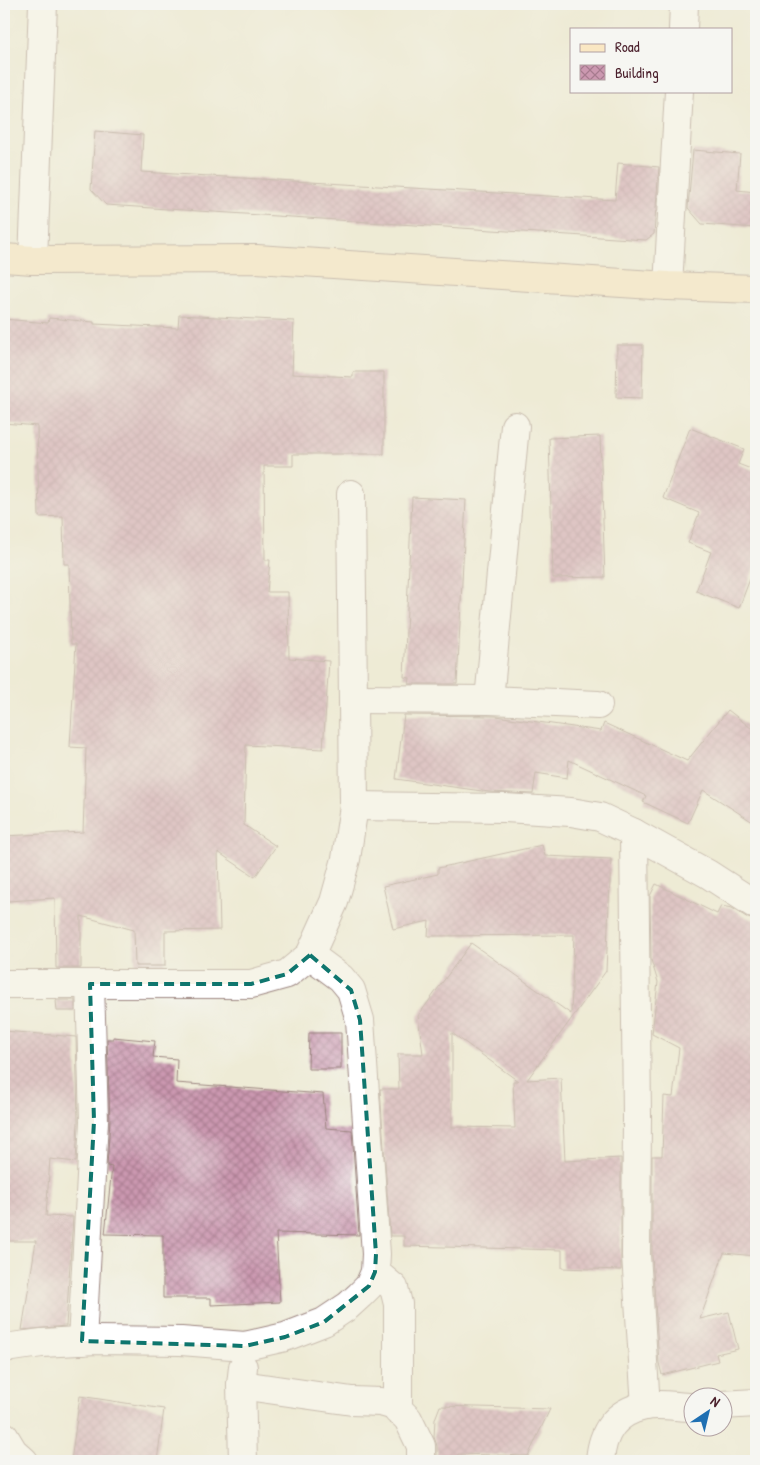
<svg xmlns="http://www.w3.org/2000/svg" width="760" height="1465" font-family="'Patrick Hand',sans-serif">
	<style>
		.building { fill: url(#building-cross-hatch); fill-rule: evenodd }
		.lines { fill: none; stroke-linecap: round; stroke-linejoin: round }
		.street-casing { stroke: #9c8580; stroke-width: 30 }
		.secondary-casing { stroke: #9c8580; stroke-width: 30 }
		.street { stroke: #fff; stroke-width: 28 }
		.secondary { stroke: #fae7c3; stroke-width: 28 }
		.marked { fill: none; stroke: #0f766e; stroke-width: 4; stroke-dasharray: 10 6; stroke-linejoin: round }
	</style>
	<defs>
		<pattern id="building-cross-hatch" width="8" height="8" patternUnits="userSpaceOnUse" patternTransform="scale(1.25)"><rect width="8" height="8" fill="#cb98b0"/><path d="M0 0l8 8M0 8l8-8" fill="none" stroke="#a77b8f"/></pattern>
	</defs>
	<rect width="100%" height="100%" fill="#f6f6f2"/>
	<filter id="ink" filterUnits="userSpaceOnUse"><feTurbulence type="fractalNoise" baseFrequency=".02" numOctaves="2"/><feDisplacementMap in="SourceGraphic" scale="10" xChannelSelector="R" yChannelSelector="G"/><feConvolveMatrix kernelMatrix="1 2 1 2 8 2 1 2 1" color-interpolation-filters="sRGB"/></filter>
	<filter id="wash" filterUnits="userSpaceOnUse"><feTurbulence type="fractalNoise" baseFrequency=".0096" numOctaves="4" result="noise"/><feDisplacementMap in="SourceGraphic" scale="20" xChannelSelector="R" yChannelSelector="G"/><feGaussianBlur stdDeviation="1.12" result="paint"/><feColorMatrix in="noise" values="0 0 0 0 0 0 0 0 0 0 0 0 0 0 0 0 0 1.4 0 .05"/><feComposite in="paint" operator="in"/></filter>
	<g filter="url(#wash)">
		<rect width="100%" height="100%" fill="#eeebd6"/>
		<g id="blocks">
			<g class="building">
				<path d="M95,131L143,135L141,172L615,200L618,163L659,167L654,234L646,240L106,205L91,189Z"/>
				<path d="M693,150L740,154L737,190L756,192V228L702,224L688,208Z"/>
				<path d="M179,315L294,321L292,374L353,377V372H384V454H293V466H264L265,560H270L267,592H288L289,658L329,661L323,749L246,745L244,825L276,846L255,877L218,852L220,930L165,931V966H135L134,930L81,916V968H56L55,898L8,901L4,836L83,832L86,748L70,747L76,644H71L69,564H64L63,516L39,517L37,426L4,423V399L7,369H4V319L48,323L49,318L94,322V324L178,328Z"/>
				<path d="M617,345H643L642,398L616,397Z"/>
				<path d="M690,428L744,449L738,464L756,471V563L739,608L696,591L711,552L688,543L699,513L663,498Z"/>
				<path d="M600,436L605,577L553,578L549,438Z"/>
				<path d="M412,497L466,500L457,684H409L410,678L404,677Z"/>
				<path d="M728,710L756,732V824L703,790L688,823L643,802L646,796L569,760L567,778L536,773L533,794L489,792L396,779L404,715L496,716L601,731L604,723L687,761Z"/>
				<path d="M542,845L545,856L611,859L606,971L527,1080L561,1078L565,1161L621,1158V1270L562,1268V1250L404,1246V1236H390L380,1089H399L398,1054H423L418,1016L471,943L571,1014L574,935L428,936L429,921L393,929L383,886L438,874V868ZM452,1033L518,1081H513L515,1128L452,1127Z"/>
				<path d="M656,884L717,914L721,906L732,908L748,918L756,920V1256L724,1253L700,1319L729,1312L738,1349L716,1354L718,1361L662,1375L659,1363L652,1255V1156H662L664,1096L673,1097L679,1048L652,1034L658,982L651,960L650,896Z"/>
				<path d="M56,1000H75V1011H57Z"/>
				<path d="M4,1031L76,1037L78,1121L76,1162L50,1159L46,1216L73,1217L66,1326L22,1330L36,1241H4Z"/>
				<path d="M309,1033H341V1069H308Z"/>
				<path d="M113,1037L155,1041L153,1057L177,1059L176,1083L323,1094L326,1128L352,1130L359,1235L276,1233L280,1302L211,1305V1298H163V1235L105,1234L112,1167L107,1166L110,1121L107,1039H113Z"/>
				<path d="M80,1396L164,1409L157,1461H71Z"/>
				<path d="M440,1406L550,1409L528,1456L458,1454L455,1461H437V1446L434,1437L435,1419Z"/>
			</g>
		</g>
	</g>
	<g filter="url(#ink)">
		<use href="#blocks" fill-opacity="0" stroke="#9c8580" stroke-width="1"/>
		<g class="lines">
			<g class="street-casing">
				<g id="street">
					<path d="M683,29L684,4"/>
					<path d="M33,260L43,4"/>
					<path d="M668,286L679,91"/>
					<path d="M353,699L489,700L598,705"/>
					<path d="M489,700L515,426"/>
					<path d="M354,806L505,808L571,812L600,817L634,833L708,874L756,905"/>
					<path d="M634,833L637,1117L636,1255L646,1406"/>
					<path d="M4,984H251L287,974L310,955L334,902L346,859L354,806L351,494"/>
					<path d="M375,1272L394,1288L398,1304V1411"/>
					<path d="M82,1341L94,1121L90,984"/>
					<path d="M4,1348L42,1343L96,1340L181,1341L245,1346L285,1337L324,1322L348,1306L360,1295L369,1286L375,1272L376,1254L360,1020L351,990L341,978L310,955"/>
					<path d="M241,1385L352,1401L381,1402L395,1406L408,1419L421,1446V1461"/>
					<path d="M722,1405L756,1403"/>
					<path d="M4,1436L13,1451L24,1461"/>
					<path d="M243,1461L241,1385L243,1367"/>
					<path d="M600,1461C602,1432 615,1412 645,1406C660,1403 678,1407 692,1407"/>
				</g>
			</g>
			<g class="secondary-casing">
				<path id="secondary" d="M4,258L33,260L257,259L668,286L756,289"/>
			</g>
			<use href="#street" class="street"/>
			<use href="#secondary" class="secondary"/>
		</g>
	</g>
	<path d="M0 0H760V1465H0ZM310,955L351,990L360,1020L376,1254L375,1272L369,1286L324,1322L285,1337L245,1346L82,1341L94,1121L90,984H251L287,974Z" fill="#eeebd6" fill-opacity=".55" fill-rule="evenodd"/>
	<path class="marked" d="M310,955L351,990L360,1020L376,1254L375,1272L369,1286L324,1322L285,1337L245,1346L82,1341L94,1121L90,984H251L287,974Z"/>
	<rect width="760" height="1465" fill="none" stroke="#f6f6f2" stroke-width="20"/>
	<rect x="570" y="28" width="162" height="65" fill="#f6f6f2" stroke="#b1a0a2"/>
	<rect x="580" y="44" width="25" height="8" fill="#fae7c3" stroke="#b1a0a2"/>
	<text x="615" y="52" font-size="15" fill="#4a1f2b">Road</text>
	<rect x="580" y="65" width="25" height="15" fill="url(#building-cross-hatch)" stroke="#b1a0a2"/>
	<text x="615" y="78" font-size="15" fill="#4a1f2b">Building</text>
	<g transform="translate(708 1412) rotate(35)"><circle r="24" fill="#f6f6f2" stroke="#b1a0a2"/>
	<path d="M0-4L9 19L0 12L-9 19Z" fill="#1f6fb2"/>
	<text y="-8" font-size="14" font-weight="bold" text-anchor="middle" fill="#4a1f2b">N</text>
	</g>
</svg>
